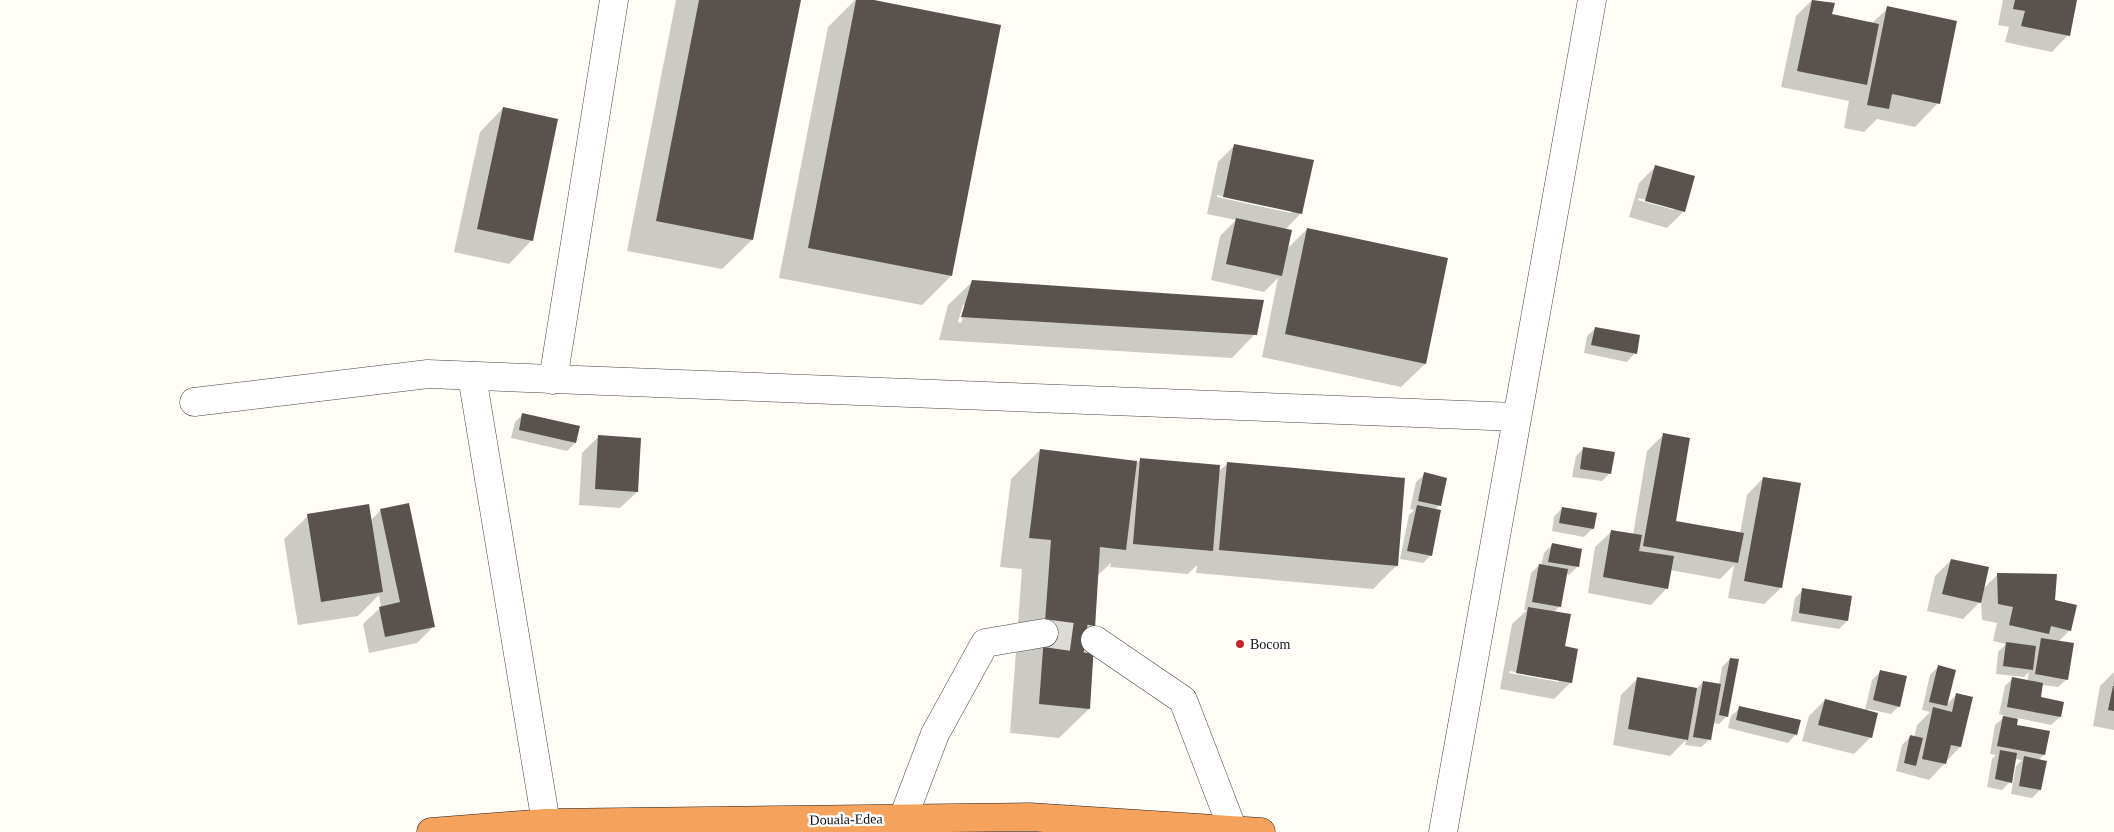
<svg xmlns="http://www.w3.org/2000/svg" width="2114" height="832" font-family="'Times New Roman',serif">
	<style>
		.shadow { fill: #0003; fill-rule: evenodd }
		.building { fill: #5a524d }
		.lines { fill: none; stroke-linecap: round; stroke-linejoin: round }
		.minor-tunnel { stroke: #dbdad3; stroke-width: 28; stroke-dasharray: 28 14; stroke-linecap: butt }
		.minor-casing { stroke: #444; stroke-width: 29 }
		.highway-casing { stroke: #222; stroke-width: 29 }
		.minor { stroke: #fff; stroke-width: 28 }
		.highway { stroke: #f5a25d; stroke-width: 28 }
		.poi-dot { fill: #c4262e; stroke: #fff; stroke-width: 2 }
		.labels { text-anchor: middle; stroke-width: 5; stroke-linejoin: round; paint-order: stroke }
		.poi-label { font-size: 14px; fill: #111; stroke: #fff; text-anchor: start }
		.street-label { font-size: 14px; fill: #111; stroke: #fff }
	</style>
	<rect width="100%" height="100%" fill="#fffdf5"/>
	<g class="shadow">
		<path d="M676,0H799L752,240L722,269L627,251Z"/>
		<path d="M855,0H867L1000,26L951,276L922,305L779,278L828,27Z"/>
		<path d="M1812,0L1833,4L1831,15L1871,24L1888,8L1938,103L1915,127L1877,119L1864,132L1844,128L1849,101L1781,87L1796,16Z"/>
		<path d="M2003,0H2076L2068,35L2052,52L2005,42L2009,27L1998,25Z"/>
		<path d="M503,108L532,240L509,264L454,252L480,132Z"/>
		<path d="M1235,145L1301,213L1285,230L1286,250L1307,229L1425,364L1401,387L1262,357L1278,278L1264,292L1211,280L1220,236L1236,220L1207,214L1218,162ZM1217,195L1291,210V213L1217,197Z"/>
		<path d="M1655,167L1684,211L1667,228L1629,217L1639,183ZM1639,198L1674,208V210L1638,200Z"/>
		<path d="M972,282L1255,334L1232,358L939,340L948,305ZM963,305H966L961,323L958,322Z"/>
		<path d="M1596,328L1635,353L1627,362L1584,353L1587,336Z"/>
		<path d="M523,414L575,443L567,451L511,438L515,422Z"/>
		<path d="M1664,434L1674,522L1740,534L1747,495L1763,478L1781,588L1764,604L1728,598L1734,565L1720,579L1670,570L1667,588L1651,605L1588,593L1595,547L1612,531L1633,535L1647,451Z"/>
		<path d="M599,436L637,492L620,508L579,505L582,453Z"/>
		<path d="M1584,448L1610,473L1602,481L1572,477L1576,456Z"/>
		<path d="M1040,450L1135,465L1141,459L1218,472L1227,464L1397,565L1373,589L1196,573L1197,565L1188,574L1110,567L1111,563L1097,576L1089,709L1059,738L1010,733L1022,569L1000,567L1011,479Z"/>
		<path d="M1425,474L1439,505L1435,510L1431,555L1423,563L1400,559L1409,515L1414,510L1410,509L1416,482Z"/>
		<path d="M1562,508L1593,528L1584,537L1552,531L1554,517Z"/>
		<path d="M381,510L433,627L417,643L369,653L363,624L381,607L379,595L358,616L298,625L284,539L308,516L370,521Z"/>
		<path d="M1552,545L1577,567L1569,575L1566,574L1560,606L1554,612L1571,682L1554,699L1500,689L1512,624L1527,610H1524L1531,573L1539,565L1541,566L1544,553ZM1510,671L1559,680V682L1509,673Z"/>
		<path d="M1951,560L1982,590L1997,575L2054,601L2070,630L2058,642L2067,679L2058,687L2042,685L2039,698L2060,717L2051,725L2017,718L2015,726L2044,755L2038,760L2040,790L2032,798L2011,794L2016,766L2022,760L2015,759L2010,782L2002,790L1987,787L1992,759L1996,755L1990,754L1995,725L2005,716L1999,714L2005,686L2013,678L2027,681L2029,672L2024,677L1996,674L1998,652L2006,644L1993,641L1997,623L1982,620L1981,601L1963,619L1927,611L1935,576Z"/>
		<path d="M1803,590L1847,621L1839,629L1791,621L1795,598Z"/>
		<path d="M1730,659L1727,716L1719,724L1712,723L1710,739L1701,747L1685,745L1686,740L1670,756L1613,745L1621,695L1638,678L1696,689L1703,682L1719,685L1722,667Z"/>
		<path d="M1938,667L1946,705L1957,694L1960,747L1929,780L1896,771L1902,745L1910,737L1914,738L1917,725L1930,712L1922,710L1930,675Z"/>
		<path d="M1880,672L1899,706L1891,714L1868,709L1870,738L1854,754L1802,741L1809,716L1825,700L1865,710L1872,680Z"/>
		<path d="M2114,672V730L2093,726L2100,686Z"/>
		<path d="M1740,708L1796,734L1788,743L1728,728L1731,716Z"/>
	</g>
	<g class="building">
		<path d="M699,0H801L753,240L656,221Z"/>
		<path d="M856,0H874L1001,25L952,276L808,248Z"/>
		<path d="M1812,0L1835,3L1832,14L1879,24L1867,85L1797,71Z"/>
		<path d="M2015,0H2077L2070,36L2021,26L2025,11L2013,9Z"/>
		<path d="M1887,6L1957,21L1940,104L1892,94L1889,109L1867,105Z"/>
		<path d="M503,107L558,119L533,241L477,229Z"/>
		<path d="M1234,144L1314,160L1302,214L1223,197Z"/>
		<path d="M1655,165L1695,176L1685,212L1645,201Z"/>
		<path d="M1236,218L1292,230L1282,276L1226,264Z"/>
		<path d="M1307,228L1448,258L1426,364L1285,334Z"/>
		<path d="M972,280L1264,300L1257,335L961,317Z"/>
		<path d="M1595,327L1640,335L1637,354L1591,345Z"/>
		<path d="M522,413L580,426L576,443L519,430Z"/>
		<path d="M1663,433L1690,438L1676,521L1744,533L1738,563L1643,546Z"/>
		<path d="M598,435L641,438L638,492L595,489Z"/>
		<path d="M1583,447L1615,452L1611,474L1580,469Z"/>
		<path d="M1040,449L1137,461L1126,550L1100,547L1090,709L1039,704L1051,540L1029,538Z"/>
		<path d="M1140,458L1220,465L1213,551L1133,544Z"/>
		<path d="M1227,462L1405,478L1398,566L1219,550Z"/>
		<path d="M1424,472L1447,478L1441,506L1418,501Z"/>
		<path d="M1763,477L1801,483L1782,588L1744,581Z"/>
		<path d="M409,503L435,627L385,637L379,607L400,602L380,509Z"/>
		<path d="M369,504L383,592L321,602L307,514Z"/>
		<path d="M1417,505L1441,510L1432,556L1407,551Z"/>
		<path d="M1562,507L1597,513L1594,529L1559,523Z"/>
		<path d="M1611,530L1642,535L1639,551L1674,556L1668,589L1603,577Z"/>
		<path d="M1552,543L1582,549L1579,567L1548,562Z"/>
		<path d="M1951,559L1989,567L1981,603L1942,594Z"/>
		<path d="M1539,564L1568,569L1561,607L1532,602Z"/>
		<path d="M1997,573L2057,574L2055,600L2077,605L2071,631L2051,626L2049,634L2009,625L2013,607L1998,604Z"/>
		<path d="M1802,588L1852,596L1848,621L1799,613Z"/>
		<path d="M1528,607L1571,614L1565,646L1578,649L1572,683L1516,673Z"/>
		<path d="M2041,638L2074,643L2068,680L2035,674Z"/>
		<path d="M2006,642L2036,646L2033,670L2003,666Z"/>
		<path d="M1730,658L1739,659L1728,717L1719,715Z"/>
		<path d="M1938,665L1956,670L1947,706L1929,702Z"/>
		<path d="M1880,670L1907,676L1900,707L1873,700Z"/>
		<path d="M1637,677L1697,688L1688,740L1628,729Z"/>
		<path d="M2012,677L2043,683L2041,697L2064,702L2061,717L2007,707Z"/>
		<path d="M1703,681L1721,684L1711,740L1693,737Z"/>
		<path d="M2113,686H2114V711L2108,710Z"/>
		<path d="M1956,693L1973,697L1961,747L1951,745L1946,764L1922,759L1933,707L1952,712Z"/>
		<path d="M1825,699L1878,713L1872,738L1818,725Z"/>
		<path d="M1739,706L1801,720L1797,735L1736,720Z"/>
		<path d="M2003,716L2018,719L2017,725L2050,731L2045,755L1997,746Z"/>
		<path d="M1910,735L1923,738L1916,766L1904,763Z"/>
		<path d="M2000,750L2017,753L2012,783L1995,779Z"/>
		<path d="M2024,756L2047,761L2041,790L2019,786Z"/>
	</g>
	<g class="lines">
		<path class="minor-tunnel" d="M1044,633L1095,640"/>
		<g class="minor-casing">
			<g id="minor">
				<path d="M472,376L546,823"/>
				<path d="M553,380L614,0"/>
				<path d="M194,402L428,374L1516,417"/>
				<path d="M1095,640L1183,700L1233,830"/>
				<path d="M903,818L935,734L985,643L1044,633"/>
				<path d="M1443,832L1592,0"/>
			</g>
		</g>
		<g class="highway-casing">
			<path id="highway" d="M431,832L546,823L1029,817L1261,832"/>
		</g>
		<use href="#minor" class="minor"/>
		<use href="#highway" class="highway"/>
	</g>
	<circle class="poi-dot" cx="1240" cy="644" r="5"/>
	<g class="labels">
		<g class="poi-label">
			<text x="1250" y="649">Bocom</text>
		</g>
		<g class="street-label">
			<text transform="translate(846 819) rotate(-1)" y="5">Douala-Edea</text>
		</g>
	</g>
</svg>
